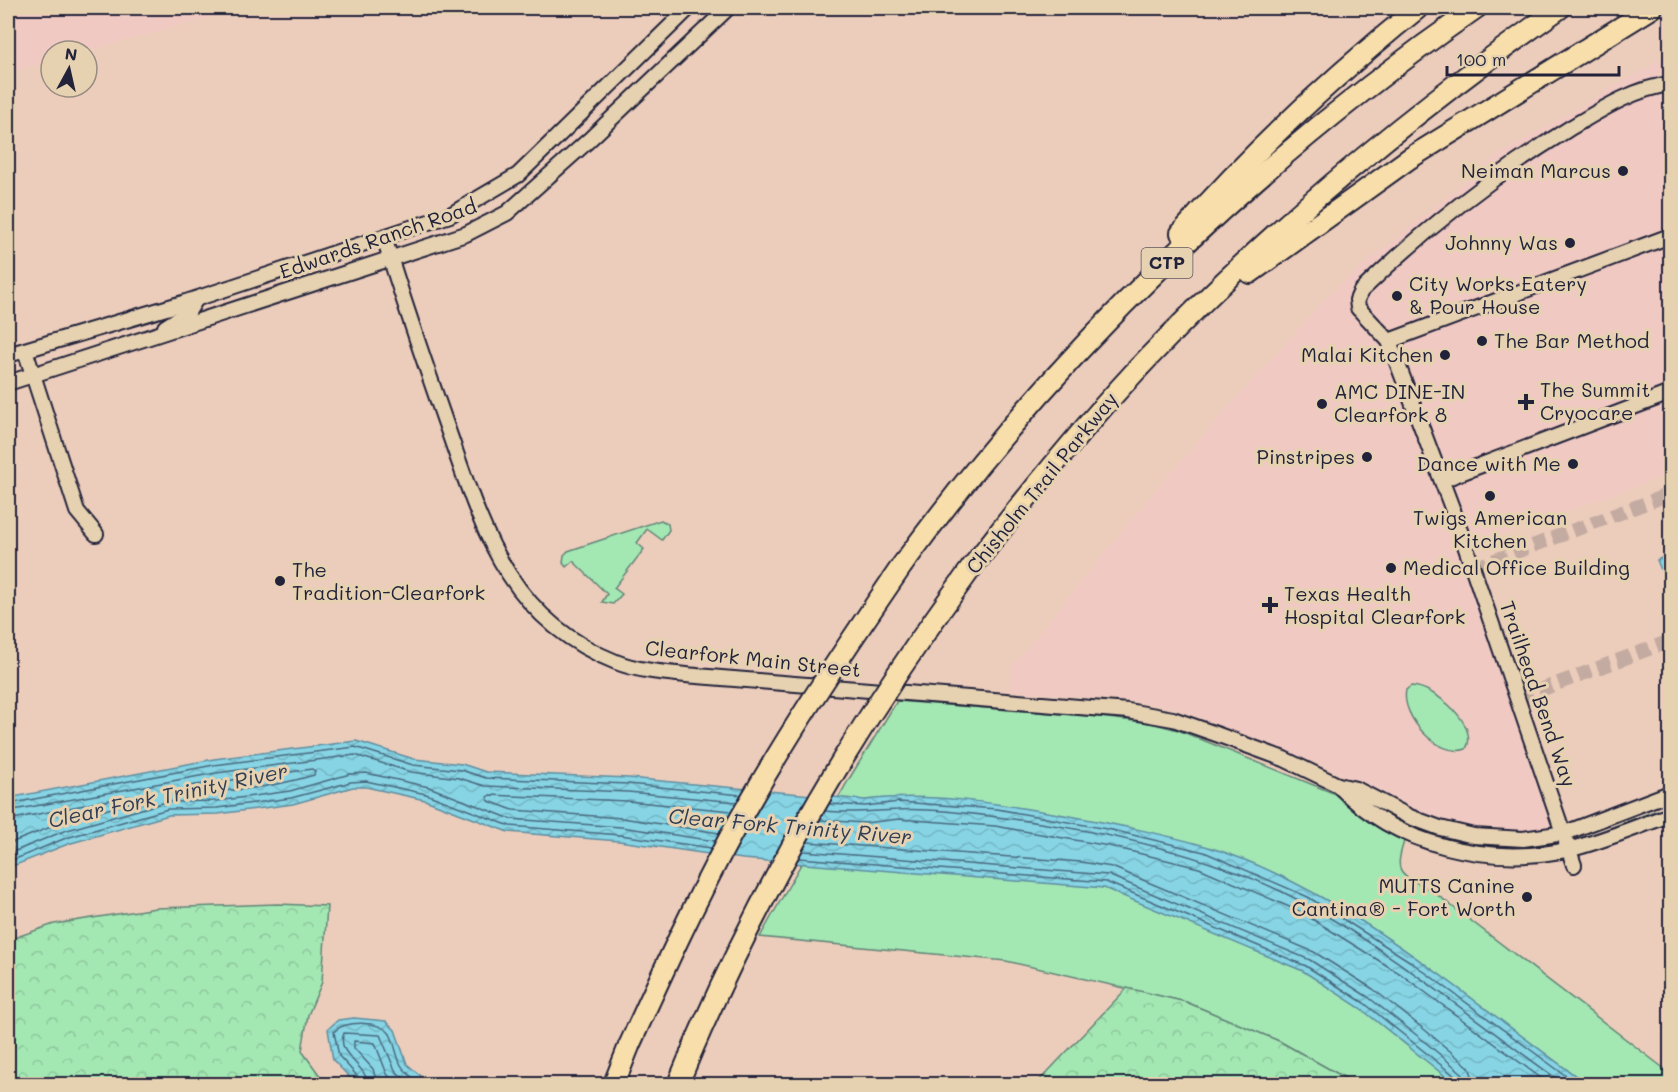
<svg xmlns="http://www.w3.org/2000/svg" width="1678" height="1092" font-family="Mali,sans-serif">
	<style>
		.built { fill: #f0c9c2 }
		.grass { fill: #a3e7b3; stroke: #628477; stroke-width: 1.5 }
		.forest { fill: url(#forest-crowns); stroke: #628477; stroke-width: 1.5 }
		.water { fill: url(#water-waves); stroke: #5e8da0; stroke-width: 1.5 }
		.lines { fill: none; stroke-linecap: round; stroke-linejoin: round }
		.shore { stroke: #4a697f; stroke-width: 1.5 }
		.minor-tunnel { stroke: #c4aba1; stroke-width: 14; stroke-dasharray: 14 7; stroke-linecap: butt }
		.minor-casing { stroke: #22223b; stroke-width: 18 }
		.highway-casing { stroke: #22223b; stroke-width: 24 }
		.minor { stroke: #e6d2b1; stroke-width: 14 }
		.highway { stroke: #f8deab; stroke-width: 20 }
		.highway-bridge-casing { stroke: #22223b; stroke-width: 24; stroke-linecap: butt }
		.highway-bridge { stroke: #f8deab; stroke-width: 20 }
		.poi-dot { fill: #22223b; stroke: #e6d2b1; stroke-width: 2 }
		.labels { text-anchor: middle; stroke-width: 6; stroke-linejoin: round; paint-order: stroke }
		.shield { fill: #e6d2b1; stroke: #5d575e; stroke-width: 1.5 }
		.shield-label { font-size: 18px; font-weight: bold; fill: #22223b }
		.poi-label { font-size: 20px; fill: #22223b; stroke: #e6d2b1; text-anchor: start }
		.street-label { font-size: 20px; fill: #22223b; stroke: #e6d2b1 }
		.water-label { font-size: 21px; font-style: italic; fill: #313d54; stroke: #e6d2b1 }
	</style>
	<defs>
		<pattern id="forest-crowns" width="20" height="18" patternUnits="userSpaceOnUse" patternTransform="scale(1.5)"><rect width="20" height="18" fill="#a3e7b3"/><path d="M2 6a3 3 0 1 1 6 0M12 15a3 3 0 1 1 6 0" fill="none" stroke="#8cc69b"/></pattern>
		<pattern id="water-waves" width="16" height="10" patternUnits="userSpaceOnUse" patternTransform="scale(1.5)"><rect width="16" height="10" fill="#86d4e4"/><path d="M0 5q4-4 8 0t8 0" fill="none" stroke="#73b6c4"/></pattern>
	</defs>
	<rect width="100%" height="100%" fill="#eccdbb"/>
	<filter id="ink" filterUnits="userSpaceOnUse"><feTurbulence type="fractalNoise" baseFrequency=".0167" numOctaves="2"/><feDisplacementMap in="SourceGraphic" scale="12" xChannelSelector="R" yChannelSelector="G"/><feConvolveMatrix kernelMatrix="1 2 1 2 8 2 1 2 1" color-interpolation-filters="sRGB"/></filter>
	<g filter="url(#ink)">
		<g class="built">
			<path d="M8,8H248L85,51H51V61L8,73Z"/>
			<path d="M1670,54V474L1473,546L1458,543L1522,729L1526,753L1551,824L1548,829L1524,834H1496L1436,824L1317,763L1174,708L1146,703L1009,690L1012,666L1161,483L1330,293L1496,156Z"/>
		</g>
		<g class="grass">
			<path d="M661,520L668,524L669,530L662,540L647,529L637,543L644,549L614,588L622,594L613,604L602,602L607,594L573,561L566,567L563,563L564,555L568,551Z"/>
			<path d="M1411,686C1434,686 1480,725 1466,749C1439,759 1400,716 1406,690Z"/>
			<path d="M897,701L1099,717L1151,723L1178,730L1333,793L1368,820L1405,838C1395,870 1396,872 1425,887C1435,892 1444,900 1453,907L1670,1073V1084H1356L1279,1041L1186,1002L1006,961L760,937L849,779Z"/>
			<path d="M1382,808L1476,840V844C1436,841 1413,831 1379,813Z"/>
			<path d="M1657,810L1658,812L1589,836L1591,835Z"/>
		</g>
		<g class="forest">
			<path d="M278,904L327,906L322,982L308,1015L302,1051L326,1084H8V940L54,924L156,908Z"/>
			<path d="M1127,988L1186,1002L1279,1041L1356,1084H1036Z"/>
		</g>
		<g class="water">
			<path d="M1666,556L1667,559L1670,557V593L1657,560Z"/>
			<path d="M356,741L414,759L462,764L486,772L629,778L865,800C930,792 995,803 1059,814C1107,823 1157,832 1205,846C1341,886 1472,1002 1587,1084H1455L1360,1008L1303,971L1104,888L743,859L619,841L508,832L425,800L366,787H353L293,804L218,814L169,815L68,844L8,868V798L214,759Z"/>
			<path d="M354,1018L386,1021L395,1030L407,1064L430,1084H356L333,1060L328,1029L338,1020Z"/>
		</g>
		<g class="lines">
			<g class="shore">
				<path d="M312,769L315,771L314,775C274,787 231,792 190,792L187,790L189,786Z"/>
				<path d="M8,804L214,765L355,747L413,765L461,770L486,778L628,784L741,795"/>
				<path d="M829,804L865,806L899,802L997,809L1112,830L1204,852L1308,897L1411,962L1577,1084"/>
				<path d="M8,811L216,773L355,755L411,772L459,778L485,786L628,792L737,802"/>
				<path d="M825,811C850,814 872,811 897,810C927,808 967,813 997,817C1100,830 1213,854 1304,903C1397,954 1479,1024 1564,1084"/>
				<path d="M8,820L130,796L134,799L132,802L61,823L8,844"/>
				<path d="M820,820L865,823L899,819L995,826L1109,846L1199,868L1301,912L1402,975L1549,1084"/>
				<path d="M719,833L622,818L513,810L489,801L487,797L490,795L627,801L732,811"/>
				<path d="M807,842L1081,862L1112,867L1314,952L1373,989L1425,1030L1469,1067L1475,1084"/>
				<path d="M803,851L1108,875L1310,960L1368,997L1419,1037L1462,1073L1466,1084"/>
				<path d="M8,854L64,831L166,802L217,801L290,791L350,774L366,773L429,787L511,819L621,827L715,841"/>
				<path d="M799,858L1106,882L1306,966L1364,1003L1456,1077L1458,1084"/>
				<path d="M8,862L66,838L168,809L217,808L291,798L351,782L366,781L426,794L510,826L620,835L711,848"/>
				<path d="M360,1084L359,1078L339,1056L334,1032C343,1020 381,1020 390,1034C395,1043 396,1055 401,1065C405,1072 414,1079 420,1084"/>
				<path d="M368,1084C366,1064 335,1055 344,1033L380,1035L395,1070L409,1084"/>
				<path d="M377,1084L373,1069L354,1048V1041L375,1043L387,1074L396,1084"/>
			</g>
			<g class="minor-tunnel">
				<path d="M1474,568L1670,494"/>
				<path d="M1519,698L1670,641"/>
			</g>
			<g class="minor-casing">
				<g id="minor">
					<path d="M384,237C403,301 425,364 447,427C482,527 507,619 616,662C641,672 670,673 697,676L1128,711L1173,719L1216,734L1284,759L1338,785L1356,789L1410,817L1440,828L1474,836L1523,839L1565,833L1670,793"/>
					<path d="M165,327L188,312L196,299"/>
					<path d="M1389,341L1670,236"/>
					<path d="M25,350L77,511L96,534"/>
					<path d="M8,355L183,303L450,215L518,175L689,8"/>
					<path d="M8,383L466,234L507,213L589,140L728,8"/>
					<path d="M1442,480L1670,393"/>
					<path d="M1338,785C1395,846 1490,867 1571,849C1604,841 1638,826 1670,815"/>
					<path d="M1574,865L1455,516L1389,341L1358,308L1357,300L1361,291C1424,230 1492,176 1567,130C1599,111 1632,89 1670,84"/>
				</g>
			</g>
			<g class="highway-casing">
				<g id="highway">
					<path d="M1181,233C1253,151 1334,76 1418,8"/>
					<path d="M1250,273L1410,158L1652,8"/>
					<path d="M903,564C1060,348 1257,160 1476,8"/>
					<path d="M972,567C1027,496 1084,425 1147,359C1272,228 1412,112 1560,8"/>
					<path d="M614,1084L629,1046"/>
					<path d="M678,1084L693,1048"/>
				</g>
			</g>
			<use href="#minor" class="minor"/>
			<use href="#highway" class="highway"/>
			<g class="highway-bridge-casing">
				<g id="highway-bridge">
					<path d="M629,1046C661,976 693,905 730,837C782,742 842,653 903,564"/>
					<path d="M693,1048C769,873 859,721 972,567"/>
				</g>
			</g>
			<use href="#highway-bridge" class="highway-bridge"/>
		</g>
	</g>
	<g class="poi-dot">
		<circle cx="1623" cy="171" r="6"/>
		<circle cx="1570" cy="243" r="6"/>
		<circle cx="1397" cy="296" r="6"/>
		<circle cx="1482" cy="341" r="6"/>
		<circle cx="1445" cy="355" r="6"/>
		<path d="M1523 393h6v6h6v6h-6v6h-6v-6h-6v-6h6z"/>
		<circle cx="1322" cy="404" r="6"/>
		<circle cx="1367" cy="457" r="6"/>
		<circle cx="1573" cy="464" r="6"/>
		<circle cx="1490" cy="496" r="6"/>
		<circle cx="1391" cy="568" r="6"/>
		<circle cx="280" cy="581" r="6"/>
		<path d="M1267 596h6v6h6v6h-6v6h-6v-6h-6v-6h6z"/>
		<circle cx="1527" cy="897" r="6"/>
	</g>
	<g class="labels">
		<rect class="shield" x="1141.5" y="248" width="51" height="30" rx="4.5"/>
		<g class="shield-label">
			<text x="1167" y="269">CTP</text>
		</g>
		<g class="poi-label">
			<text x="1611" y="178" text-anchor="end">Neiman Marcus</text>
			<text x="1558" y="250" text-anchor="end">Johnny Was</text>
			<text x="1409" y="291">City Works Eatery<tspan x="1409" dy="23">&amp; Pour House</tspan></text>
			<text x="1494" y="348">The Bar Method</text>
			<text x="1433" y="362" text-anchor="end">Malai Kitchen</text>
			<text x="1540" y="397">The Summit<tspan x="1540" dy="23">Cryocare</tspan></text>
			<text x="1334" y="399">AMC DINE-IN<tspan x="1334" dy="23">Clearfork 8</tspan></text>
			<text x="1355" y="464" text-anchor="end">Pinstripes</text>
			<text x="1561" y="471" text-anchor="end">Dance with Me</text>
			<text x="1490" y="525" text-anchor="middle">Twigs American<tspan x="1490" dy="23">Kitchen</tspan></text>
			<text x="1403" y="575">Medical Office Building</text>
			<text x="292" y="577">The<tspan x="292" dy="23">Tradition-Clearfork</tspan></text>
			<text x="1284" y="601">Texas Health<tspan x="1284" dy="23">Hospital Clearfork</tspan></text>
			<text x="1515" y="893" text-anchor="end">MUTTS Canine<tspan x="1515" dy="23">Cantina® - Fort Worth</tspan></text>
		</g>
		<g class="street-label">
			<text transform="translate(378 239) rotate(-19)" y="7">Edwards Ranch Road</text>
			<text transform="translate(1042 483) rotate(-51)" y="7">Chisholm Trail Parkway</text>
			<text transform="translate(753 659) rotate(6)" y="7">Clearfork Main Street</text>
			<text transform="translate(1538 694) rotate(71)" y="7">Trailhead Bend Way</text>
		</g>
		<g class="water-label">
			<text transform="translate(168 796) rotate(-12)" y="7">Clear Fork Trinity River</text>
			<text transform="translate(790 827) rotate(5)" y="7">Clear Fork Trinity River</text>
		</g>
	</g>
	<rect width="1678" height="1092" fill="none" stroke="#e6d2b1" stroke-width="30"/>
	<rect x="15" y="15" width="1648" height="1062" fill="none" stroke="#22223b" stroke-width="2" filter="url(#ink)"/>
	<g transform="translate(69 69) rotate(8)"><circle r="28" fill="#e6d2b1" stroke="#988c82" stroke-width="1.5"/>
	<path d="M0-4.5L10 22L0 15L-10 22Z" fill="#22223b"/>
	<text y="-9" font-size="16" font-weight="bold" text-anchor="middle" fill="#22223b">N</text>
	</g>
	<path d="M1447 66v9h172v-9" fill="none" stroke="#22223b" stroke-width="3"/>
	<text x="1456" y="66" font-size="18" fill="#22223b" stroke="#e6d2b1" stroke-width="4.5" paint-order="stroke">100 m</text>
</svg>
